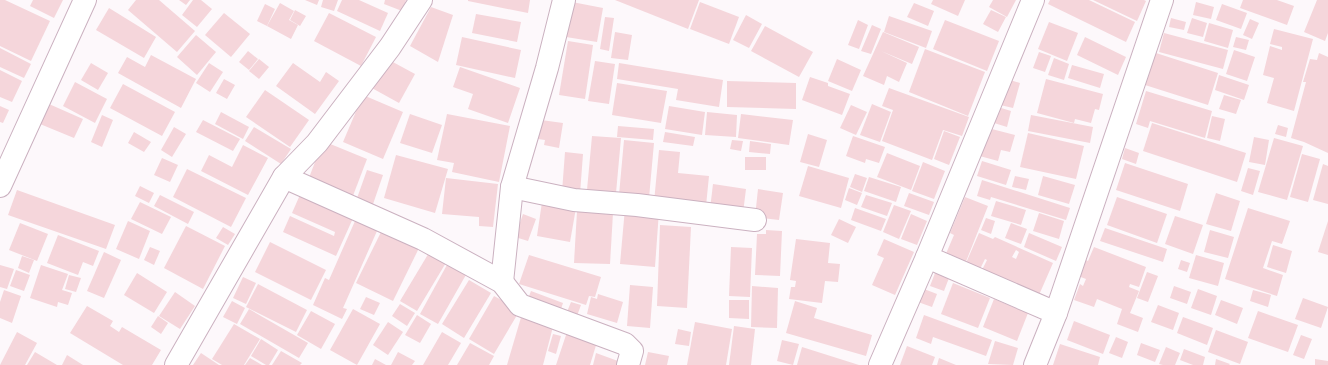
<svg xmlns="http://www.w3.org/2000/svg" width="1328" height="365" font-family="'PT Sans',sans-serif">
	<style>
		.building { fill: #f5d6db; fill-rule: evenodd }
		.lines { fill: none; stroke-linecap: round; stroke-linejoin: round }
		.minor-casing { stroke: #cbb1c0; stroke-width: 24 }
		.minor { stroke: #fff; stroke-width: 22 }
	</style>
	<rect width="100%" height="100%" fill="#fdf8fb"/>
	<g class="building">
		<path d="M0,0H5L50,21L31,61L0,46Z"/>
		<path d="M33,0H63L54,18L30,6Z"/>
		<path d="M136,0H159L195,31L177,52L128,10Z"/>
		<path d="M179,0H190L186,5Z"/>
		<path d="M193,0H201L212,9L197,27L182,15Z"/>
		<path d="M305,0H319L317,5Z"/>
		<path d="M323,0H338L334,11L321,7Z"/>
		<path d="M342,0H359L388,13L380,31L337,11Z"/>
		<path d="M385,0H406L402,11L384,4Z"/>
		<path d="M468,0H530L528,13L468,1Z"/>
		<path d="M615,0H699L688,29Z"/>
		<path d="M933,0H965L958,16L931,4Z"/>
		<path d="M993,0H1016L1007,17L989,7Z"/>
		<path d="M1050,0H1089L1135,22L1126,42L1048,4Z"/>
		<path d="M1093,0H1144L1146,1L1137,21Z"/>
		<path d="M1243,0H1277L1294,6L1287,25L1240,8Z"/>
		<path d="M1317,0H1328V33L1325,41L1304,32Z"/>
		<path d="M572,2L603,8L597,42L566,37Z"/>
		<path d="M700,2L739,17L729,44L690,29Z"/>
		<path d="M1196,2L1214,7L1211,19L1193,15Z"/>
		<path d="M280,3L294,11L289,20L298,25L291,39L267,26Z"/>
		<path d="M914,3L934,11L928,26L907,17Z"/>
		<path d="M265,4L275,9L267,26L257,21Z"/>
		<path d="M1222,4L1247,13L1241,29L1216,20Z"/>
		<path d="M431,7L453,15L438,62L410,46Z"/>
		<path d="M109,8L156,37L144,58L96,30Z"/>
		<path d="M295,10L306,16L300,26L290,20Z"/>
		<path d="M991,10L1006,17L998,32L983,24Z"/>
		<path d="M224,13L250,34L231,57L205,35Z"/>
		<path d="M329,13L376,37L361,66L314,41Z"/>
		<path d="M476,14L521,22L517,42L472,33Z"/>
		<path d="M746,15L762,24L749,48L733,40Z"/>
		<path d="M889,16L932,31L926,48L884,32Z"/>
		<path d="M605,17L614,18L609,51L600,49Z"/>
		<path d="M1171,18L1186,22L1184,30L1169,27Z"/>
		<path d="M1192,18L1207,23L1203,37L1187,33Z"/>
		<path d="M1250,19L1259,23L1252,39L1243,35Z"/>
		<path d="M858,20L868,25L859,49L848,45Z"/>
		<path d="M945,20L999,41L987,71L933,49Z"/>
		<path d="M1049,22L1078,33L1067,61L1038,49Z"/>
		<path d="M1209,23L1233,30L1228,48L1204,41Z"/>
		<path d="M872,25L881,29L871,54L861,51Z"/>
		<path d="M765,26L813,52L799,77L751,51Z"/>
		<path d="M1274,29L1313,39L1294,111L1267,103L1274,78L1263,75L1270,46L1282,50V47L1270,44Z"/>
		<path d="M615,32L632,35L628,60L611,58Z"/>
		<path d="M883,32L919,47L912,64L881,51L907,63L899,82L887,76L884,85L863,76Z"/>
		<path d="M1164,33L1228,50L1223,69L1159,52Z"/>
		<path d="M196,35L216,52L197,75L177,57Z"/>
		<path d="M462,37L521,50L515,78L456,65Z"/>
		<path d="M1085,37L1126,57L1118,75L1077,55Z"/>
		<path d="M1236,37L1249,40L1246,50L1233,47Z"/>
		<path d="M568,41L593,45L585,99L559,95Z"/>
		<path d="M0,48L31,64L24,78L0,67Z"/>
		<path d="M925,49L985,72L968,116L909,92Z"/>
		<path d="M1234,50L1255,57L1247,81L1226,74Z"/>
		<path d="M248,51L258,59L249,70L239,62Z"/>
		<path d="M1039,52L1051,56L1045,72L1033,68Z"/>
		<path d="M1156,53L1218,73L1208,105L1145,85Z"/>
		<path d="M1319,53L1328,57V153L1304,142L1291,138L1306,82H1303L1310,59L1317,60Z"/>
		<path d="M151,55L196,79L181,108L118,73L127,57L145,67Z"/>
		<path d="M1054,58L1069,64L1064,80L1048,75Z"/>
		<path d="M259,59L269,67L259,79L249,71Z"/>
		<path d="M837,59L861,70L852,91L828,81Z"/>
		<path d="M391,61L415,74L399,103L370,87Z"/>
		<path d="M595,61L615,64L609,104L588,101Z"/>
		<path d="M91,63L108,73L98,90L81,80Z"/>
		<path d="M209,63L223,72L210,92L196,83Z"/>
		<path d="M293,63L320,82L326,72L339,81L315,114L276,86Z"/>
		<path d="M619,63L723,80L719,107L676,100L678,89L617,79Z"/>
		<path d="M1072,65L1104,74L1100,88L1068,78Z"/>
		<path d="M460,67L520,88L508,123L468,109L473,94L453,87Z"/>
		<path d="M0,70L22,81L12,102L0,97Z"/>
		<path d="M1219,75L1249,85L1244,100L1215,90Z"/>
		<path d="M810,77L828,83V86L850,94L842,115L802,100Z"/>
		<path d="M1004,78L1020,83L1013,108L996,104Z"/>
		<path d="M224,79L235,85L227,99L216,93Z"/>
		<path d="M1046,79L1103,94L1099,110L1095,109L1091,123L1075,119L1074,123L1037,113Z"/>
		<path d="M727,81L796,83V109L727,107Z"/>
		<path d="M75,82L107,99L95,123L63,106Z"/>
		<path d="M617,83L667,91L661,123L612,115Z"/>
		<path d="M123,84L175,112L162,136L110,108Z"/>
		<path d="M889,88L969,117L962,136L943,130L932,160L882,141L893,110L882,106Z"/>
		<path d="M265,90L309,120L290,147L246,117Z"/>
		<path d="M1146,91L1212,111L1205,138L1150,121L1148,128L1136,124Z"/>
		<path d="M363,95L403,112L383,159L343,142Z"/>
		<path d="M1224,95L1241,100L1236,114L1219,109Z"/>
		<path d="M49,104L83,119L74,138L40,124Z"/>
		<path d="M872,104L891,112L880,142L860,135Z"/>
		<path d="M851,105L867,112L856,135L840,128Z"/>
		<path d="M0,106L9,110L3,123L0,122Z"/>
		<path d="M669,106L705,112L702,135L665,129Z"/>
		<path d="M998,107L1011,111L1007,127L994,123Z"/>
		<path d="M221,112L249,127L243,139L215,124Z"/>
		<path d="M707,112L737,115L736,137L705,135Z"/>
		<path d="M410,114L442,125L432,153L400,143Z"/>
		<path d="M447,114L510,126L499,182L452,172L454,163L437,160Z"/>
		<path d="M741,114L793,120L789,145L738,138Z"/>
		<path d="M102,115L113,120L102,147L91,142Z"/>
		<path d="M1031,115L1093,127L1090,143L1028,131Z"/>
		<path d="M1212,116L1225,119L1220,141L1207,138Z"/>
		<path d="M203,120L240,139L233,151L196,132Z"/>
		<path d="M541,120L563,123L559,148L544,145L545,140L538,139Z"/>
		<path d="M1152,123L1246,153L1237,182L1143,151Z"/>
		<path d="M1278,125L1288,128L1286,137L1275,134Z"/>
		<path d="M618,126L654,129L653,140L617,137Z"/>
		<path d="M174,127L186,134L172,157L161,150Z"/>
		<path d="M254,127L291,149L281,164L245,141Z"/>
		<path d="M984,127L1015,135L1010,152L1001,150L998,161L976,155Z"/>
		<path d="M944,131L960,137L949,165L934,159Z"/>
		<path d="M134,132L151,142L144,152L128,143Z"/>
		<path d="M665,132L695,137L693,146L663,142Z"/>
		<path d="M1028,133L1084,146L1076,179L1020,167Z"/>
		<path d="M808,134L827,140L819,167L800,162Z"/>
		<path d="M592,136L621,138L616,193L587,190Z"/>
		<path d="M853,136L885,147L879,163L866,159L865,163L846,156Z"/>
		<path d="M1254,137L1269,140L1265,165L1249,162Z"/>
		<path d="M1274,138L1303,146L1287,200L1258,192Z"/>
		<path d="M624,140L654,143L649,198L619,195Z"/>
		<path d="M732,140L743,141L741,151L730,149Z"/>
		<path d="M323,141L367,159L351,201L307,183Z"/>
		<path d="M750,141L771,144L770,154L749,152Z"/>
		<path d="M243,145L268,158L248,195L201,171L209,155L232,167Z"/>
		<path d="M1125,148L1139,153L1136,164L1122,159Z"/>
		<path d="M659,150L680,152L678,173L709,176L706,206L654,202Z"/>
		<path d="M565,152L583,154L580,194L562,192Z"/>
		<path d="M887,153L920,166L911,190L877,177Z"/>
		<path d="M1302,154L1320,159L1308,202L1290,197Z"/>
		<path d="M396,155L448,169L435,213L384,198Z"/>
		<rect x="745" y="157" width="21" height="13"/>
		<path d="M162,158L178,165L170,182L154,175Z"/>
		<path d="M982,161L1011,170L1006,185L977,176Z"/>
		<path d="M923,162L945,171L934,199L912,191Z"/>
		<path d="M1125,163L1188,184L1180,211L1116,190Z"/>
		<path d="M1323,164L1328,166V204L1313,200Z"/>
		<path d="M808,166L849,178L841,208L799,196Z"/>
		<path d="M1248,168L1260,171L1253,195L1241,191Z"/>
		<path d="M187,169L246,198L231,227L173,197Z"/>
		<path d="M367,170L383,175L372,207L356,201Z"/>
		<path d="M855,174L867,178L862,192L850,187Z"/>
		<path d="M1015,176L1029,179L1026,190L1012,187Z"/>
		<path d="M1043,176L1075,185L1069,204L1038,195Z"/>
		<path d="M869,177L901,187L896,202L864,191Z"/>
		<path d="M446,178L498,184L493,227L479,226V217L442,214Z"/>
		<path d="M982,180L1070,208L1066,220L991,197L990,200L977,196Z"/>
		<path d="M713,184L746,189L743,213L710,209Z"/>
		<path d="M140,186L154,193L149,203L135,196Z"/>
		<path d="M303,188L354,216L336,256L283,232L290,216L334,236L335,232L292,213Z"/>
		<path d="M849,188L862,193L857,205L845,200Z"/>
		<path d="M758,189L783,193L779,220L755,217Z"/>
		<path d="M17,190L115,225L106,249L8,215Z"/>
		<path d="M909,193L934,202L929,215L904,206Z"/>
		<path d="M1216,193L1240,201L1231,231L1206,224Z"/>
		<path d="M160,195L194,212L188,224L154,206Z"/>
		<path d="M866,195L892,203L887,216L861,207Z"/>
		<path d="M965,197L988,206L965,264L945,256L954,235L950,233Z"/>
		<path d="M1117,197L1167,214L1157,243L1107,225Z"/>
		<path d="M996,201L1026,210L1021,225L991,216Z"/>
		<path d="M140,202L171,217L162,234L131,219Z"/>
		<path d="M542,202L576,208L570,242L537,236Z"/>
		<path d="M894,205L911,211L899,239L883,232Z"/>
		<path d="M625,208L659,211L655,267L620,264Z"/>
		<path d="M855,208L886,219L881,231L851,220Z"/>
		<path d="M1248,208L1290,221L1282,244L1272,241L1263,268L1283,275L1277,296L1225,279Z"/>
		<path d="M577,211L613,213L610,264L574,263Z"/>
		<path d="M1039,213L1064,221L1059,239L1033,231Z"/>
		<path d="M523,214L536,219L528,241L515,237Z"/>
		<path d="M911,214L927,221L917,245L901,239Z"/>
		<path d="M1175,216L1203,225L1193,254L1165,244Z"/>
		<path d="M986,218L995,221L991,234L981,230Z"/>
		<path d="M839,219L856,227L848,243L831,235Z"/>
		<path d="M128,221L150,231L139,259L116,249Z"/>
		<path d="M355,221L377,231L343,308L347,309L342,319L313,305L325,278L329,280Z"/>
		<path d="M1328,221V255L1318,252Z"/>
		<path d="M20,223L48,234L37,261L9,250Z"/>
		<path d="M1011,223L1027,229L1021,244L1005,238Z"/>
		<path d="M660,225L691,227L687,308L657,306Z"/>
		<path d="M186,226L225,246L203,289L164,268Z"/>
		<path d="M223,227L235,234L228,245L216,238Z"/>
		<path d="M1105,228L1167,249L1163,262L1100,241Z"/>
		<path d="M382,230L419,248L393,301L356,283Z"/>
		<path d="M766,230L782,231L780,276L755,275L757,234H766Z"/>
		<path d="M1210,230L1234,237L1228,258L1204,252Z"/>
		<path d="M979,233L993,239L995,237L1053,263L1039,295L982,270L987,260L985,259L980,269L966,263ZM1016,250L1019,252L1016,259L1012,257Z"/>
		<path d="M1029,233L1062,247L1056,261L1024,247Z"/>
		<path d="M58,235L99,251L93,266L83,262L78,275L47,263Z"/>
		<path d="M796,239L830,243L828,263L840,264L838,282L825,281L822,303L789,299L791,287H795L796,281L790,280Z"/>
		<path d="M884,239L914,252L895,295L872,285L884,258L877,255Z"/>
		<path d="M270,242L326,270L311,300L255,272Z"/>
		<path d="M1273,245L1292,251L1286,273L1267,267Z"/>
		<path d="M150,247L160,251L154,265L144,260Z"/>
		<path d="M731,247L752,248L750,297L729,296Z"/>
		<path d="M1094,247L1146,267L1139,287L1130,284L1129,287L1139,291L1130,313L1143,318L1138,332L1117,324L1122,309L1097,299L1094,307L1074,300L1080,284L1083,286L1086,279L1078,276L1084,259L1088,261Z"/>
		<path d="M430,251L447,261L417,311L400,301Z"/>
		<path d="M104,252L121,260L104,298L87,291Z"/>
		<path d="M529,255L601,277L595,297L589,296L586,305L519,284Z"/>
		<path d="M1196,255L1224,263L1218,286L1189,278Z"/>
		<path d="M22,256L34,260L29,273L18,268Z"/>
		<path d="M1181,260L1190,263L1187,272L1178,269Z"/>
		<path d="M448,263L467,273L438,324L420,314Z"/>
		<path d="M0,265L14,269L7,289L0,287Z"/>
		<path d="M41,265L68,274L62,290L72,293L68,305L58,302L57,307L30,298Z"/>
		<path d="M16,270L30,275L24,291L10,286Z"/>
		<path d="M1147,272L1158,276L1148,302L1137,298Z"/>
		<path d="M137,273L167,292L154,313L124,295Z"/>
		<path d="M935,273L949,278L944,291L930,286Z"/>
		<path d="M69,275L81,278L76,292L65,289Z"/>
		<path d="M243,277L256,283L246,304L233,298Z"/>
		<path d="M469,280L491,293L464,338L442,324Z"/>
		<path d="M953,283L990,298L978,328L941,314Z"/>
		<path d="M258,284L307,310L296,332L246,307Z"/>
		<path d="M630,285L653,287L650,328L627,326Z"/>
		<path d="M752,286L778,288L777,328L751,327Z"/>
		<path d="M1174,286L1191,292L1187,304L1170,298Z"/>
		<path d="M924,289L937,294L932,307L918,302Z"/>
		<path d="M1198,289L1217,296L1211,315L1191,308Z"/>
		<path d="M4,290L21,296L12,323L0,318V302Z"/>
		<path d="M1253,290L1271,295L1268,307L1250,301Z"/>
		<path d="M531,291L563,303L559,315L526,304Z"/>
		<path d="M175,292L195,306L180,329L159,316Z"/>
		<path d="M598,294L623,302L617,323L587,314L591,297L597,299Z"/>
		<path d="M494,296L520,310L494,354L469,339Z"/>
		<path d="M366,297L380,303L374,315L360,309Z"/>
		<path d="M1303,298L1328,307L1321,328L1295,319Z"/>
		<path d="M994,299L1028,313L1017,341L983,327Z"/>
		<path d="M729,300H749V319L729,318Z"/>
		<path d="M1221,300L1243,308L1237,324L1215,315Z"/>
		<path d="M232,301L245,308L237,324L223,317Z"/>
		<path d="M795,301L817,308L814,318L872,335L866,356L786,333Z"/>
		<path d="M571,302L581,305L577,316L567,312Z"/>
		<path d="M400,304L415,313L407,326L392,316Z"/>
		<path d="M1158,305L1179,313L1173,330L1151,322Z"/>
		<path d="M87,306L113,321L110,326L119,332L122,327L161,350L152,365H123L70,333Z"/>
		<path d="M249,309L308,343L299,358L240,324Z"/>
		<path d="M353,309L380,324L357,365L330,350Z"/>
		<path d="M311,311L335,324L321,349L297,335Z"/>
		<path d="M1258,311L1298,325L1288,352L1248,338Z"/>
		<path d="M522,314L554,323L543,365H507Z"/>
		<path d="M417,315L431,324L420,343L405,335Z"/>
		<path d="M924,315L992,340L986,356L933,337L931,344L916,338Z"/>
		<path d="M158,316L168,323L161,334L151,327Z"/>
		<path d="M1183,317L1213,328L1207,345L1177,333Z"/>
		<path d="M1074,321L1110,335L1103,354L1067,340Z"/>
		<path d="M388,322L403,332L388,355L373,345Z"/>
		<path d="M695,322L732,329L726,365H687Z"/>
		<path d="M234,324L260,339L244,365H222L212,359Z"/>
		<path d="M734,326L755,329L751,365H729Z"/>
		<path d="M678,329L691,332L689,346L675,344Z"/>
		<path d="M1216,330L1248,342L1240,364L1208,352Z"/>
		<path d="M17,332L37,343L25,365H0Z"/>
		<path d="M442,332L461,343L448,365H423Z"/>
		<path d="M567,332L597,342L590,365H556Z"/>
		<path d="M553,334L561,336L556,354L548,351Z"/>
		<path d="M1301,335L1312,339L1304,359L1293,355Z"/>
		<path d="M1116,337L1128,342L1122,358L1109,353Z"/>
		<path d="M261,339L278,350L269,365H266L251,356Z"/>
		<path d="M782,340L799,344L793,365L777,361Z"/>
		<path d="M995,341L1018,348L1013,365L988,364Z"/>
		<path d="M470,343L494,356L489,365H457Z"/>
		<path d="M1141,343L1160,350L1155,362L1137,355Z"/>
		<path d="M1060,344L1100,357L1098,365H1053Z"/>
		<path d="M907,346L935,357L932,365H900Z"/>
		<path d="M802,347L859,365H797Z"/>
		<path d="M1166,347L1180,353L1175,365H1163L1159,364Z"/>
		<path d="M1184,349L1205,357L1203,365H1193L1180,360Z"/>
		<path d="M281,351L302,363L300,365H272Z"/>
		<path d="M35,352L57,365H27Z"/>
		<path d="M398,352L415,361L412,365H391Z"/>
		<path d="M648,352L669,356L667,365H645Z"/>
		<path d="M201,353L219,365H193Z"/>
		<path d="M596,353L618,361L617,365H593Z"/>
		<path d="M67,355L83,365H62Z"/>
		<path d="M250,358L262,365H245Z"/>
		<path d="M939,358L956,365H937Z"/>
		<path d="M375,359L386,365H372Z"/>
		<path d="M1216,359L1230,364L1229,365H1215Z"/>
		<path d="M1315,359L1328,361V365H1315Z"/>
	</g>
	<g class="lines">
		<g class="minor-casing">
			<g id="minor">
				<path d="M284,177L423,239L502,282L520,305L625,344L632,351L628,365"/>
				<path d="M0,186L85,0"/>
				<path d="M512,187L574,200L637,205L755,220"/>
				<path d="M927,257L1056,313"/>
				<path d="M502,282L512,187L547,68L564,0"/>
				<path d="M176,365L284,177L317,143L390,47L421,0"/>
				<path d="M880,365L927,257L1033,0"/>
				<path d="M1035,365L1056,313L1162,0"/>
			</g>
		</g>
		<use href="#minor" class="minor"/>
	</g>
</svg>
